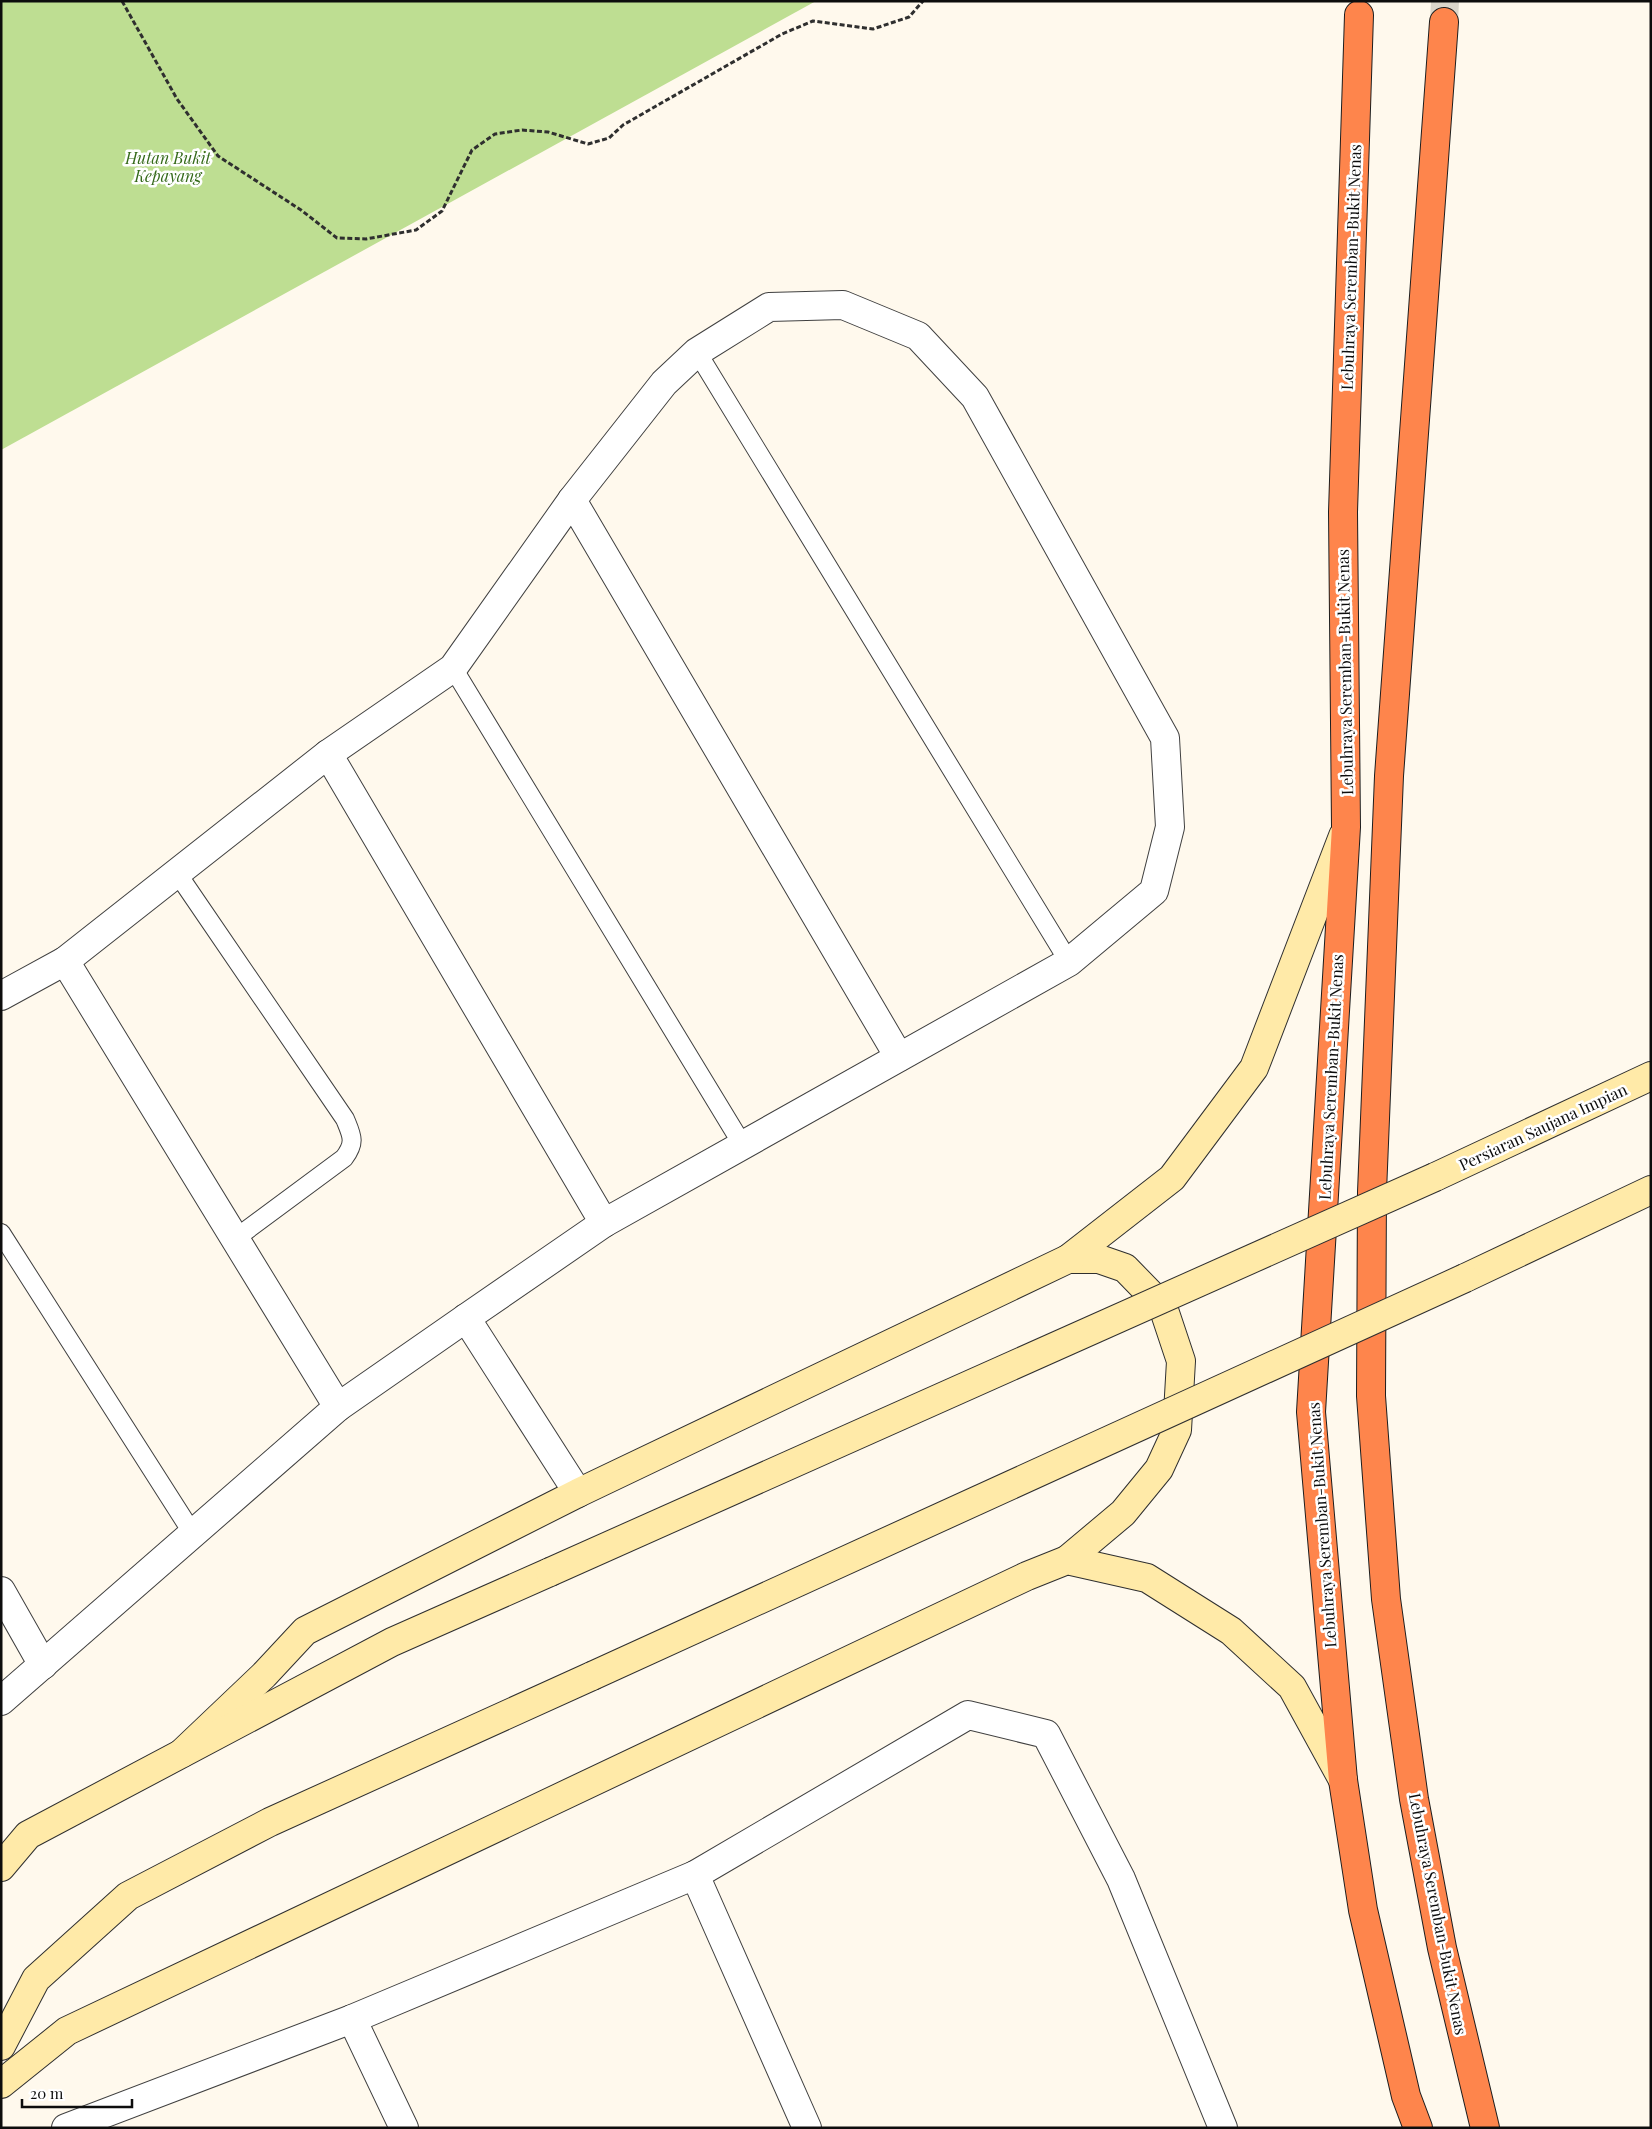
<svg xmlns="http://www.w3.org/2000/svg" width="1652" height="2129" font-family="'Playfair Display',serif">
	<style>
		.forest { fill: #bede92 }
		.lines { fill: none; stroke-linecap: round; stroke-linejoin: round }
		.highway-tunnel { stroke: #dbd6cb; stroke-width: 28; stroke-dasharray: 28 14; stroke-linecap: butt }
		.lane-casing { stroke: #404040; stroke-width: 20 }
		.street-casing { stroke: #404040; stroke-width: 30 }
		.secondary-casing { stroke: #2f2f2f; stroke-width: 30 }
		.highway-casing { stroke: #1e1e1e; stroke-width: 30 }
		.path { stroke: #2f2f2f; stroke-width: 3; stroke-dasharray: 5 2.5; stroke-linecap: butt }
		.lane { stroke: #fff; stroke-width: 18 }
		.street { stroke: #fff; stroke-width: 28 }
		.secondary { stroke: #ffeaa8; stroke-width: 28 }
		.highway { stroke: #fe854c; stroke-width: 28 }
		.secondary-bridge-casing { stroke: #2f2f2f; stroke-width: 30; stroke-linecap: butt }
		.secondary-bridge { stroke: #ffeaa8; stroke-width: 28 }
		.labels { text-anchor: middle; stroke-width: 5; stroke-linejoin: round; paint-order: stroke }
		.park-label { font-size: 16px; font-style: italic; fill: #346919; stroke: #fff }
		.street-label { font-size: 16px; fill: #0d0d0d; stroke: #fff }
	</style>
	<rect width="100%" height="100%" fill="#fff9ed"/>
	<path class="forest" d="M1,1H816L1,450Z"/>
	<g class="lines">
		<path class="highway-tunnel" d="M1444,22L1445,1"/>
		<g class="lane-casing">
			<g id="lane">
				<path d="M697,352L1069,962"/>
				<path d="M453,668L742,1144"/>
				<path d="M177,873L345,1119C352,1136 356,1142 344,1158L236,1238"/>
				<path d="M1,1233L193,1534"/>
			</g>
		</g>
		<g class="street-casing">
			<g id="street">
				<path d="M572,500L899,1057"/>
				<path d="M328,754L604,1223"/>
				<path d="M65,961L338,1407"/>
				<path d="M1,996L65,961L328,754L453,668L572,500L664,383L697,352L769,307L843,305L918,336L975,397L1165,738L1170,827L1154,891L1069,962L604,1223L466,1318L338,1407L1,1701"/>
				<path d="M466,1318L578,1493"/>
				<path d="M1,1591L43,1665"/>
				<path d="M695,1875L807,2128"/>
				<path d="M352,2019L404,2128"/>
				<path d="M66,2128L352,2019L695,1875L968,1715L1046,1734L1121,1879L1223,2128"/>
			</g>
		</g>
		<g class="secondary-casing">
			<g id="secondary">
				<path d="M1435,1177L1651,1076"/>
				<path d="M1465,1278L1651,1190"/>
				<path d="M1067,1560L1123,1513L1159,1469L1177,1430L1181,1361L1163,1307L1125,1268L1099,1259H1068"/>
				<path d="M182,1753L264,1675L305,1631L578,1493L1068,1259L1172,1178L1254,1068L1343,836"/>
				<path d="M1,1867L28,1835L392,1642L550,1572"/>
				<path d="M1,2046L36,1979L128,1896L270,1822L592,1676"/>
				<path d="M1,2084L67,2031L1027,1576L1067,1560L1147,1578L1231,1631L1292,1687L1343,1780"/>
			</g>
		</g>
		<g class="highway-casing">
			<g id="highway">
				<path d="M1359,15L1343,512L1346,827L1311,1412L1343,1780L1363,1910L1406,2096L1418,2128"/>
				<path d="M1444,22L1389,776L1372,1192L1371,1396L1386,1599L1414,1799L1442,1948L1485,2128"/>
			</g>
		</g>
		<path class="path" d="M122,1L177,99L218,156L301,210L337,238L366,239L416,230L442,211L472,150L495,134L522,130L548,132L588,144L609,138L623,125L782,34L813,21L873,29L909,17L923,1"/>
		<use href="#lane" class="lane"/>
		<use href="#street" class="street"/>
		<use href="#secondary" class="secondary"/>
		<use href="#highway" class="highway"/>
		<g class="secondary-bridge-casing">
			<g id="secondary-bridge">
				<path d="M550,1572L1435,1177"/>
				<path d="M592,1676L1465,1278"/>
			</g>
		</g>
		<use href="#secondary-bridge" class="secondary-bridge"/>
	</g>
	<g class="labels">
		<g class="park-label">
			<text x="168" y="164">Hutan Bukit<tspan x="168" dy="18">Kepayang</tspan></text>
		</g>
		<g class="street-label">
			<text transform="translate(1351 267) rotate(-88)" y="6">Lebuhraya Seremban-Bukit Nenas</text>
			<text transform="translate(1345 672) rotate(-91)" y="6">Lebuhraya Seremban-Bukit Nenas</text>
			<text transform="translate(1331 1077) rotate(-87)" y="6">Lebuhraya Seremban-Bukit Nenas</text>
			<text transform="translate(1543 1127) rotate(-25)" y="6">Persiaran Saujana Impian</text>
			<text transform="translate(1322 1525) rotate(-94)" y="6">Lebuhraya Seremban-Bukit Nenas</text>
			<text transform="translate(1438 1914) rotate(79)" y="6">Lebuhraya Seremban-Bukit Nenas</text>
		</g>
	</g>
	<rect width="1652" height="2129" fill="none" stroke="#0d0d0d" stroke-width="5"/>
	<path d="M22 2099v8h110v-8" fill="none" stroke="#0d0d0d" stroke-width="2.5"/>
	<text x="30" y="2099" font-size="15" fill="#0d0d0d" stroke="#ffffff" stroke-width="4" paint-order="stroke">20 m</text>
</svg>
